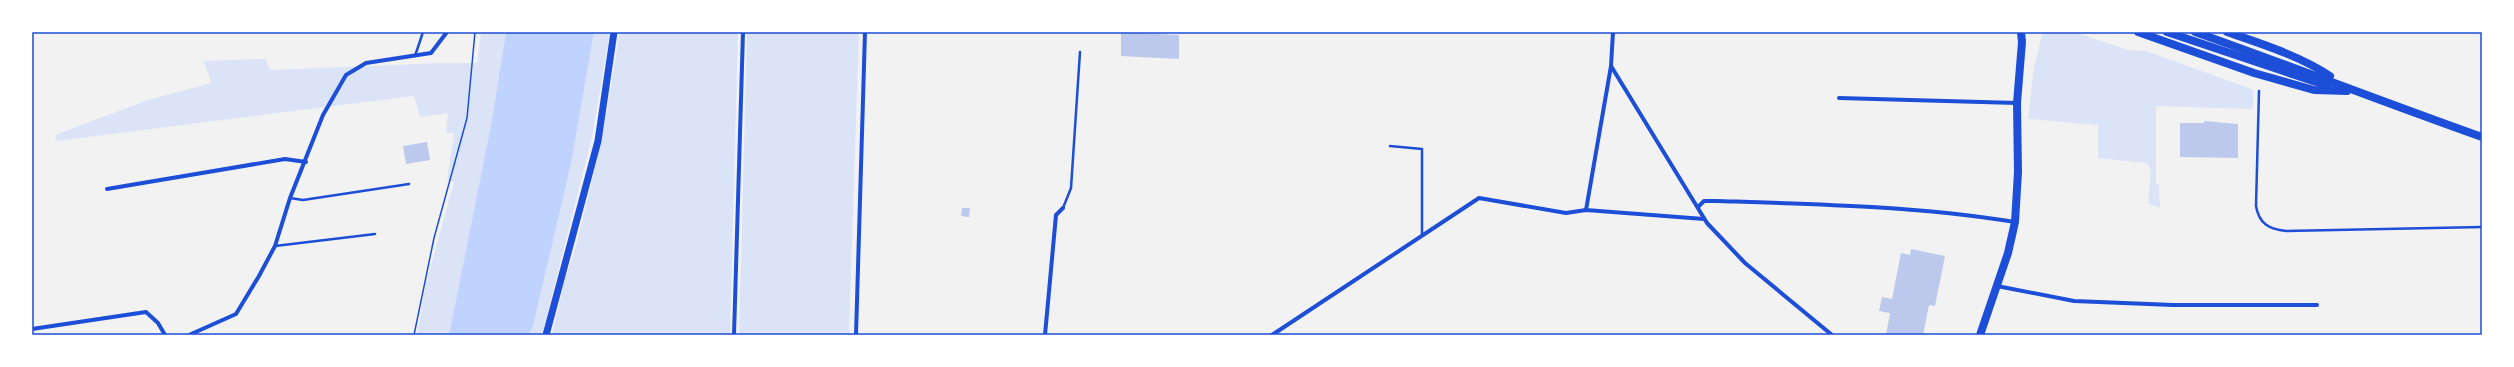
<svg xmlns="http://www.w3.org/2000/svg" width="2514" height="367" font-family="'Work Sans',sans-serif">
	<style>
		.green { fill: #dbe4f7 }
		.water { fill: #bfd3fe }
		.building { fill: #bdc9ec }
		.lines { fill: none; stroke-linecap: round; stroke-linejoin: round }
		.path { stroke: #1d4ed8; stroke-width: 1.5 }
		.service { stroke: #1d4ed8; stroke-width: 2.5 }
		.minor { stroke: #1d4ed8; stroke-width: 4 }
		.tertiary { stroke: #1d4ed8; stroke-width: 7 }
		.primary { stroke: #1d4ed8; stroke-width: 8 }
		.neatline { fill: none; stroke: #1d4ed8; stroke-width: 1.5 }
	</style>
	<rect width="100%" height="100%" fill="#f2f2f2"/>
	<g class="green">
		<path d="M481,32H506L491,125L449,335H417L426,283L454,182L447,181L454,133H446L448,113L420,117L414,96L56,141L55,135L148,100L211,83L204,61L265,59L270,70L440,63H477Z"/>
		<path d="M594,32H610L592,137L542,335H528L533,326L571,164Z"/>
		<path d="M620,32H738L730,335H552L565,279L576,246L601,144Z"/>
		<path d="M747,32H859L849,335H739Z"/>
		<path d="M2043,32H2074L2128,50L2146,51L2243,86L2253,90V109L2156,106V184H2159L2160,208L2148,203L2151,169L2147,163L2098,158V125L2028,119L2034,67Z"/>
	</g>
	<path class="water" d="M506,32H594L571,164L533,326L528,335H449L491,125Z"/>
	<g class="building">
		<path d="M1121,32L1179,35V59L1121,56Z"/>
		<path d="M2204,121L2238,124V158L2180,157V123H2204Z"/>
		<path d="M427,142L430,160L406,164L403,146Z"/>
		<path d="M962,208H970L969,217L961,216Z"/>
		<path d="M1911,249L1945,256L1935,306L1929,305L1923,335H1886L1890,313L1879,311L1882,297L1892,299L1901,253L1910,255Z"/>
	</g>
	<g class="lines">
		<path class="path" d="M414,335L434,238L467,118L475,32"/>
		<g class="service">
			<path d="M415,56L423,32"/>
			<path d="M2259,91L2256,206C2259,224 2269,229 2286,231L2482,227"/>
			<path d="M1390,146L1422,149V235"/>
			<path d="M290,198L303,200L409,184"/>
			<path d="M1063,208L1071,188L1080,52"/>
			<path d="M275,246L375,234"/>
		</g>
		<g class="minor">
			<path d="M1613,32L1611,66L1707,223L1745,263L1832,335"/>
			<path d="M1839,98L2017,103"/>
			<path d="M107,189L285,159L306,162"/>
			<path d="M1698,207L1704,201H1716C1816,204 1916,206 2015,222"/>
			<path d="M1586,210L1611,66"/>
			<path d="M1997,286L2074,301L2173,305H2317"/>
			<path d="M32,329L146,312L158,323L165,335"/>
			<path d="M189,335L236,314L259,276L275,246L290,198L323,115L346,75L366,63L431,53L447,32"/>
			<path d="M734,335L743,32"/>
			<path d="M856,335L865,32"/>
			<path d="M1045,335L1056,215L1063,208"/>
			<path d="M1272,335L1479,198L1566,213L1586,210L1704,219"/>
		</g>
		<path class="tertiary" d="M546,335L598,141L614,32"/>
		<g class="primary">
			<path d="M2138,32L2254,73L2314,90L2347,91"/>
			<path d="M2167,32L2328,86"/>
			<path d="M2195,32C2291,66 2386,103 2482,137"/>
			<path d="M2227,32C2262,44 2300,56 2330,76"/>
			<path d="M1980,335L2008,253L2015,222L2018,172L2017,103L2022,42L2021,32"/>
		</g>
	</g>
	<rect width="2514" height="367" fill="none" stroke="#ffffff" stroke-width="66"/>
	<rect x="33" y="33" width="2448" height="301" class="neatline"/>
</svg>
